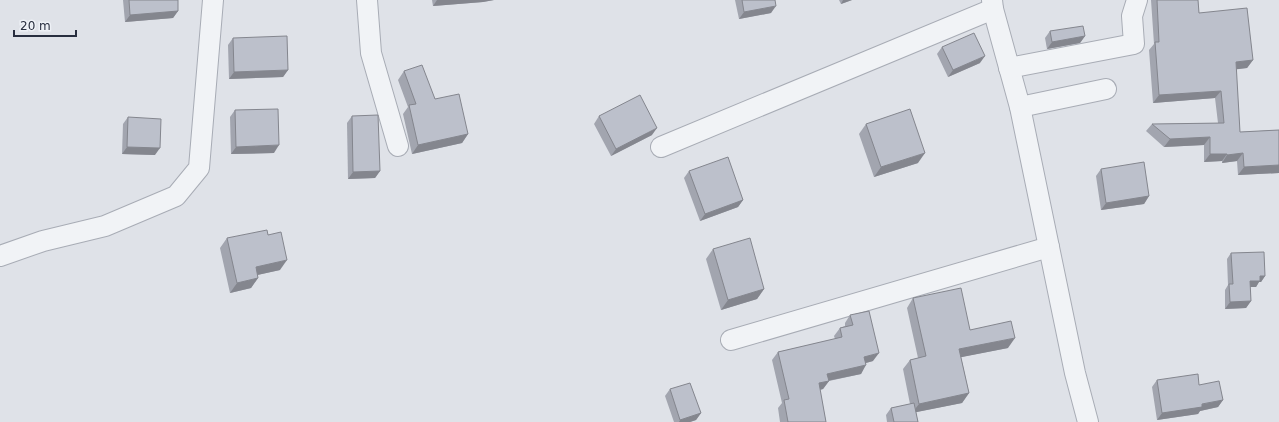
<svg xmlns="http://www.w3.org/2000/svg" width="1279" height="422" font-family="'DejaVu Sans',sans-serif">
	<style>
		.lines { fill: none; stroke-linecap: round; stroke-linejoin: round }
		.street-casing { stroke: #a8acb5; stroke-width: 22 }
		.street { stroke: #f1f3f6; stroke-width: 20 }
		.wall { fill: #a2a5af }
		.shaded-wall { fill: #84868e }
		.building { fill: #bcc0cb; stroke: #84868e }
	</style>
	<rect width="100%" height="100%" fill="#dfe2e8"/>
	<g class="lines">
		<g class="street-casing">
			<g id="street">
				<path d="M367,0L371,53L398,146"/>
				<path d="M992,0L993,9L1020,107L1075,373L1088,422"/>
				<path d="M1009,68L1134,44L1132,16L1137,0"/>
				<path d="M1020,107L1106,89"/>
				<path d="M661,147L993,9"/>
				<path d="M0,256L43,241L105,226L176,196L199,168L213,0"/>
				<path d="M731,340L1049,247"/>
			</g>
		</g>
		<use href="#street" class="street"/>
	</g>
	<g class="wall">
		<path d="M123,0H178V11L173,18L125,22Z"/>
		<path d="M432,0H494L483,2L433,6Z"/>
		<path d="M735,0H775L771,13L739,19Z"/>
		<path d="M839,0H852L841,4Z"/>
		<path d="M1151,0H1198L1199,13L1253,60L1247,68L1236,69L1240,132L1279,130V173L1238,175L1237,161L1222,163V161L1204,162V145L1164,147L1146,131L1152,124L1218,123L1215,98L1153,103L1149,50L1154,44Z"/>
		<path d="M1050,31L1085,36L1080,43L1047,49L1045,38Z"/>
		<path d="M233,38L288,70L283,77L229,79L228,45Z"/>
		<path d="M942,47L980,63L948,77L937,54Z"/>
		<path d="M404,71L435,99L468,134L462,143L412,154L403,114L408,107L398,80Z"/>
		<path d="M235,110L274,153L231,154L230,117Z"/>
		<path d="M352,116L380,171L375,178L348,179L347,123Z"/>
		<path d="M599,116L652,135L611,156L594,124Z"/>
		<path d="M128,117L155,155L122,154L123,124Z"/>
		<path d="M866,124L918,163L874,177L859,134Z"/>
		<path d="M1101,169L1149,196L1144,204L1101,210L1096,176Z"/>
		<path d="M689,171L743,200L738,207L700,221L684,178Z"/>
		<path d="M268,235L280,270L257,275L258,278L251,288L230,293L220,248L227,238Z"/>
		<path d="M713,249L764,289L757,299L721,310L706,259Z"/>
		<path d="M1231,253L1265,276L1261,282H1259L1256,287H1250L1251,301L1246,308L1225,309V290L1228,285L1227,259Z"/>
		<path d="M913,298L970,330L1008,348L961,357L969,393L962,403L916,412L918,422H887L886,415L891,408L910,404L903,369L910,360L918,358L907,308Z"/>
		<path d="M850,315L873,361L866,363L861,374L829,381L823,389L820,390L826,422H780L778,408L782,403L772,360L778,352L835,339L834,336L840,328L845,326V323Z"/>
		<path d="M1157,380L1199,385L1223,400L1218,407L1200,411L1198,414L1157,420L1152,387Z"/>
		<path d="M670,389L701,413L696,420L690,422H674L665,396Z"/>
	</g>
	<g class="shaded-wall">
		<path d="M437,0H494L483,2L433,6Z"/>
		<path d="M843,0H852L841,4Z"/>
		<path d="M776,6L771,13L739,19L744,12Z"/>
		<path d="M178,11L173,18L125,22L130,15Z"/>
		<path d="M1085,36L1080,43L1047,49L1052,42Z"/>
		<path d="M985,56L980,63L948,77L953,70Z"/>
		<path d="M1253,60L1247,68L1231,70L1236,62Z"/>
		<path d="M288,70L283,77L229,79L234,72Z"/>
		<path d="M1221,91L1215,98L1153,103L1159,95Z"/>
		<path d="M657,128L652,135L611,156L616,149Z"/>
		<path d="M468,134L462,143L412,154L418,145Z"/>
		<path d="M1210,137L1204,145L1164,147L1170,139Z"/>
		<path d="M279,145L274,153L231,154L236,147Z"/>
		<path d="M127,147L160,148L155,155L122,154Z"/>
		<path d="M925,153L918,163L874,177L881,167Z"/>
		<path d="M1243,153L1237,161L1222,163L1227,155Z"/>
		<path d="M1210,154H1227L1222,161L1204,162Z"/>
		<path d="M1279,165V173L1238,175L1244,167Z"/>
		<path d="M380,171L375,178L348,179L353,172Z"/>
		<path d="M1149,196L1144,204L1101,210L1106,203Z"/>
		<path d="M743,200L738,207L700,221L705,214Z"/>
		<path d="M287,260L280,270L249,277L256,267Z"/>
		<path d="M1260,276H1265L1261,282H1259L1256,287H1246L1250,281Z"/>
		<path d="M258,278L251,288L230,293L237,283Z"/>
		<path d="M764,289L757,299L721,310L728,300Z"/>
		<path d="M1251,301L1246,308L1225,309L1230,302Z"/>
		<path d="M1015,338L1008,348L952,359L959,349Z"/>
		<path d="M879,353L873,361L858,365L864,357Z"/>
		<path d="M866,365L861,374L822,382L827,374Z"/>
		<path d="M829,381L823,389L814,391L819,383Z"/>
		<path d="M969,393L962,403L912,413L919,404Z"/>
		<path d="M1223,400L1218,407L1200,411L1198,414L1157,420L1162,413Z"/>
		<path d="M701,413L696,420L690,422H679L680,420Z"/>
	</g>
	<g class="building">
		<path d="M129,0H178V11L130,15Z"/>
		<path d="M742,0H775L776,6L744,12Z"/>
		<path d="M1157,0H1198L1199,13L1247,8L1253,60L1236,62L1240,132L1279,130V165L1244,167L1243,153L1227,155V154H1210V137L1170,139L1152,124L1224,123L1221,91L1159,95L1155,42H1159Z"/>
		<path d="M1083,26L1085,36L1052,42L1050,31Z"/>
		<path d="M974,33L985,56L953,70L942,47Z"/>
		<path d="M287,36L288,70L234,72L233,38Z"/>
		<path d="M422,65L435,99L459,94L468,134L418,145L409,105L416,104L404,71Z"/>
		<path d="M640,95L657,128L616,149L599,116Z"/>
		<path d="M278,109L279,145L236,147L235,110Z"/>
		<path d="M910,109L925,153L881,167L866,124Z"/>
		<path d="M378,115L380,171L353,172L352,116Z"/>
		<path d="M128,117L161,119L160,148L127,147Z"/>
		<path d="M728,157L743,200L705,214L689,171Z"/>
		<path d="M1144,162L1149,196L1106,203L1101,169Z"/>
		<path d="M267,230L268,235L281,232L287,260L256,267L258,278L237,283L227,238Z"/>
		<path d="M750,238L764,289L728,300L713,249Z"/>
		<path d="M1264,252L1265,276H1260V281H1250L1251,301L1230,302L1229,284H1233L1231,253Z"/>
		<path d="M961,288L970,330L1011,321L1015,338L959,349L969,393L919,404L910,360L926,356L913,298Z"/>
		<path d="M869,311L879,353L864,357L866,365L827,374L829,381L819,383L826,422H788L784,400L789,399L778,352L842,337L840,328L853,325L850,315Z"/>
		<path d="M1198,374L1199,385L1219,381L1223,400L1202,404V407L1162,413L1157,380Z"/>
		<path d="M690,383L701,413L680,420L670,389Z"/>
		<path d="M914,403L918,422H894L891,408Z"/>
	</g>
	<path d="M14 30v6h62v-6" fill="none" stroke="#282e3f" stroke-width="2"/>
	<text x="20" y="30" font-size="12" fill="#282e3f" stroke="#eef1f6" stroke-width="3" paint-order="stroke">20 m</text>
</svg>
